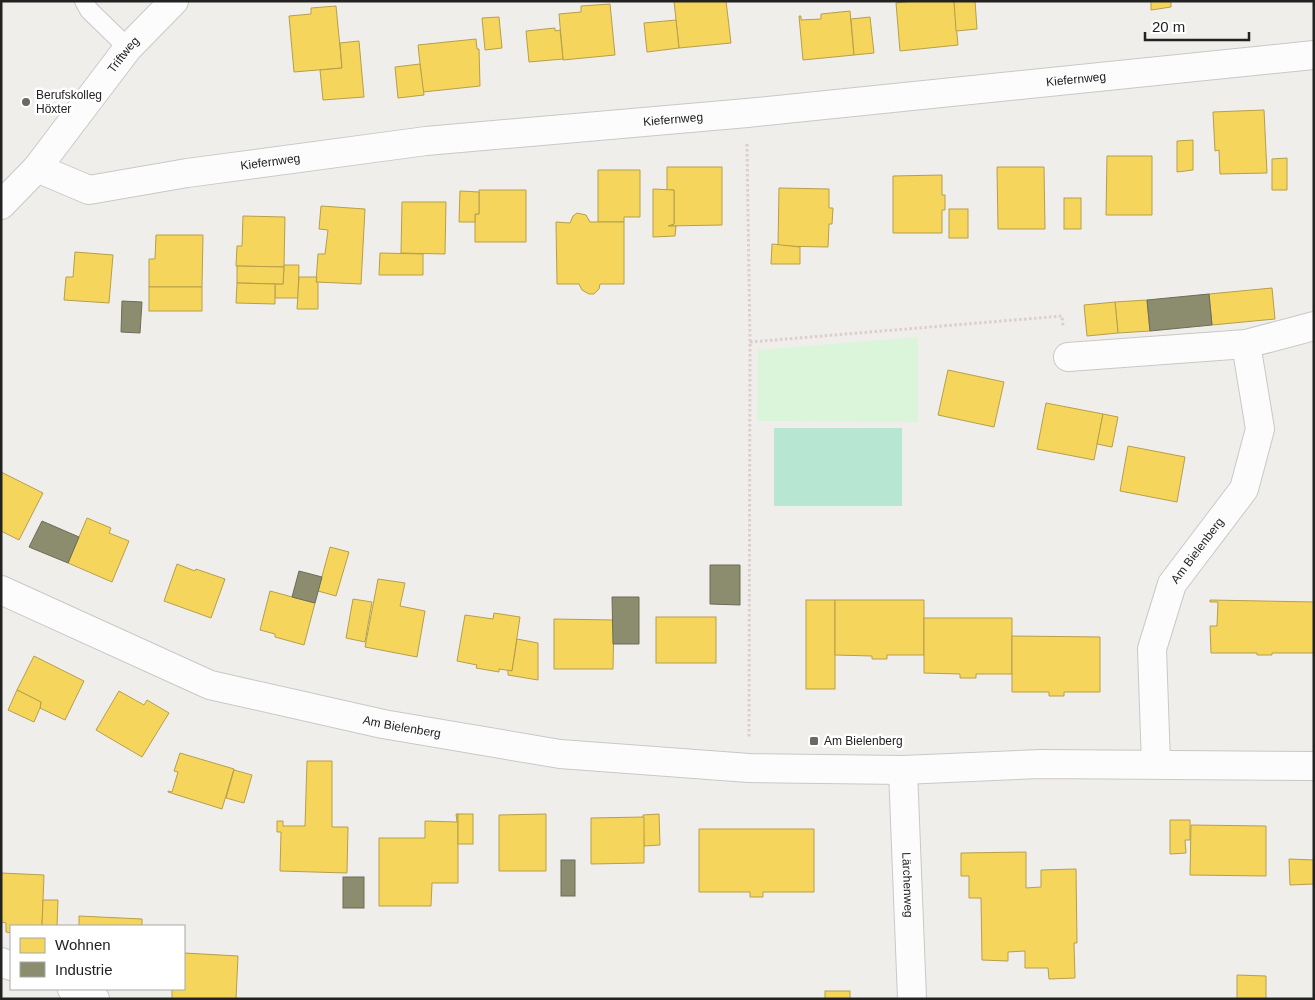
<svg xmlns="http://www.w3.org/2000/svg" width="1315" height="1000" font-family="Arial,sans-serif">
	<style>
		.park { fill: #daf5da }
		.pitch { fill: #b7e6d2 }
		.homes { fill: #f6d55c; stroke: #b69f4b }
		.industry { fill: #8c8c6e; stroke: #6c6c57 }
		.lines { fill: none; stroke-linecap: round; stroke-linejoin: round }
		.service-casing { stroke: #c9c8c7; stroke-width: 20 }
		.minor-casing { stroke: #c9c8c7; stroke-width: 30 }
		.path { stroke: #dccecd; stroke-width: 3; stroke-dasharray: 2.5 2.5; stroke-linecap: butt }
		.service { stroke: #fdfcfc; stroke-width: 18 }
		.minor { stroke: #fdfcfc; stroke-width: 28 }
		.poi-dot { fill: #6a6968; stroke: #fff; stroke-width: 2 }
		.labels { text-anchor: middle; stroke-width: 5; stroke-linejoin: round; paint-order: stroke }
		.street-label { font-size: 12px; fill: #222; stroke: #fff }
		.poi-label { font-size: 12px; fill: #222; stroke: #fff; text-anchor: start }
	</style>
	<rect width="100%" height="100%" fill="#f0eeeb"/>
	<path class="park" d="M918,337V422L757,421L758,350Z"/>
	<rect class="pitch" x="774" y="428" width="128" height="78"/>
	<g class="homes">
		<path d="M674,1H726L731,43L679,48Z"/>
		<path d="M913,1H954L958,45L900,51L896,3Z"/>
		<path d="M954,1H975L977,29L956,31Z"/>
		<path d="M1151,1H1171V7L1151,10Z"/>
		<path d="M610,4L615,55L563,60L559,14L581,12V6Z"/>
		<path d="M336,6L342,68L294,72L289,16L311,14V8Z"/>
		<path d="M850,11L854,55L803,60L799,16H801V20L821,19V14Z"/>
		<path d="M499,17L502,48L485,50L482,18Z"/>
		<path d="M870,17L874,53L854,55L851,19Z"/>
		<path d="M676,20L679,48L647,52L644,23Z"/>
		<path d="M555,28V31L560,30L563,59L529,62L526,31Z"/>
		<path d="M476,39L477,49H479L480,86L423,92L418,45Z"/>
		<path d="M359,41L364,97L323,100L320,70L342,68L340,43Z"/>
		<path d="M420,64L424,95L398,98L395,67Z"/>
		<path d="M1264,110L1267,173L1220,174L1219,150L1215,151L1213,112Z"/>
		<path d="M1193,140V170L1177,172V141Z"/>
		<path d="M1107,156H1152V215H1106Z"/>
		<path d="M1287,158V190H1272V159Z"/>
		<path d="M667,167H722V225L668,226L674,224V190H667Z"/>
		<path d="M997,167H1044L1045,229H998Z"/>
		<path d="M598,170H640V217H624V222H598Z"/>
		<path d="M942,175V195H945V210H942V233H893V176Z"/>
		<path d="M779,188L829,189V208H833L832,224H829L828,247L778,246Z"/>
		<path d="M653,189L674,190V224L668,226H676L675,236L653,237Z"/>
		<path d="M479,190H526V242H475V214H479Z"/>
		<path d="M460,191L479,192V214H475V222H459Z"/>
		<rect x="1064" y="198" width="17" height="31"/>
		<path d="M402,202H446L445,254L401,253Z"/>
		<path d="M321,206L365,209L361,284L316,282L318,254H325L328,230L319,229Z"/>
		<rect x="949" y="209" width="19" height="29"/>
		<path d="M577,213L586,215L590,222H624V284H600L599,289L594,294H589L582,290L579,284H557L556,222L570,223L573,216Z"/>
		<path d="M243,216L285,217L284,267L236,266L237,246H242Z"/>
		<path d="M156,235H203L202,287H149V259H155Z"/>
		<path d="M772,244L800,247V264H771Z"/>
		<path d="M75,252L113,255L109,303L64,300L66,277H73Z"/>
		<path d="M380,253L423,254V275H379Z"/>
		<path d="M284,265H299L298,298H275V284H283Z"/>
		<path d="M237,266L284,267L283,284L237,283Z"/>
		<path d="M299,277H317L316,282H318V309H297Z"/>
		<path d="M237,283L275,284V304L236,303Z"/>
		<rect x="149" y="287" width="53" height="24"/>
		<path d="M1272,288L1275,319L1212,325L1209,294Z"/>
		<path d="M1147,300L1150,331L1118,333L1115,302Z"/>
		<path d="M1115,302L1118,333L1087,336L1084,305Z"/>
		<path d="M948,370L1004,382L994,427L938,415Z"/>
		<path d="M1046,403L1103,414L1094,460L1037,449Z"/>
		<path d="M1103,414L1118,417L1112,447L1097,444Z"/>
		<path d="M1128,446L1185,457L1177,502L1120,491Z"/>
		<path d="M1,472L43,493L19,540L1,531Z"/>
		<path d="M87,518L111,528L109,533L129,541L112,582L68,563Z"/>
		<path d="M330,547L349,552L336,596L318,591Z"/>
		<path d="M177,564L195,571L196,569L225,579L211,618L164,601Z"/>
		<path d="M378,579L405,583L400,606L425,611L417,657L365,647Z"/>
		<path d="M270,591L315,603L304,645L275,637V634L260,630Z"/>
		<path d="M353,599L372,602L365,642L346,638Z"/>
		<rect x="806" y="600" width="29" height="89"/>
		<path d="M835,600H924V655H887V659H872V656L835,655Z"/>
		<path d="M1210,600L1314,602V653H1272V655H1257V653H1211L1210,626H1217L1218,602H1210Z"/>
		<path d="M494,613L520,617L512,671L499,669V672L476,668L477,665L457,661L465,615L493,619Z"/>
		<rect x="656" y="617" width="60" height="46"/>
		<path d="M924,618H1012V674H976V678H960V674L924,673Z"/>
		<path d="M554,619L614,620L613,669H554Z"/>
		<path d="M1012,636L1100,637V692H1064V696H1049V692H1012Z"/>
		<path d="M517,639L538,643V680L508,675V670L512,671Z"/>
		<path d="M34,656L84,681L65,720L40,708L41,702L17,690Z"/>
		<path d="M17,690L41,702L40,708L34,722L8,710Z"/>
		<path d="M119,691L144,705L147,700L169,713L142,757L96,730Z"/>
		<path d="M180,753L234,769L222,809L168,792V791L172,792L178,772L174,771Z"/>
		<path d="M307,761H332V827H348L347,873L280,871L281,832H277V821H283V826H305Z"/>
		<path d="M234,770L252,775L244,803L226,798Z"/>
		<path d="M456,814H458V883H432L431,906H379V838H425V821L457,822Z"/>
		<rect x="458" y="814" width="15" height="30"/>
		<path d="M546,814V871H499V815Z"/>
		<path d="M659,814L660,845L644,846L643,815Z"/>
		<path d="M644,817V863L591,864V818Z"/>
		<path d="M1170,820H1190V840H1185L1186,853L1170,854Z"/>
		<path d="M1191,825L1266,826V876L1190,875Z"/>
		<path d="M699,829H814V892H763V897H750V892H699Z"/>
		<path d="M1026,852V888L1041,887V870L1076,869L1077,943H1074L1075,978L1049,979L1048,968H1025V951L1008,952V961L982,960L981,898H969V876H961V853Z"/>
		<path d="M1289,859L1314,860V884L1290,885Z"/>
		<path d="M1,873L44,875L42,926H11V933L6,932V923L1,922Z"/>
		<path d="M43,900H58L57,926H42Z"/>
		<path d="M79,916L142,919V926H79Z"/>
		<path d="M184,953L238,956L236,999H172V989H184Z"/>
		<path d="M1237,975L1266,976V999H1237Z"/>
		<rect x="825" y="991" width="25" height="8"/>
	</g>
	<g class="industry">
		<path d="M1209,294L1212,325L1150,331L1147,300Z"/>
		<path d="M122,301L142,302L140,333L121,332Z"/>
		<path d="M42,521L79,537L68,563L29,547Z"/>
		<path d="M710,565H740V605L710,604Z"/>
		<path d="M299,571L322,577L315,603L292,597Z"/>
		<path d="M612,597H639V644H613Z"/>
		<rect x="561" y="860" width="14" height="36"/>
		<rect x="343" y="877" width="21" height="31"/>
	</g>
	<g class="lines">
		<g class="service-casing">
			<path id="service" d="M84,1L89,10L128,48"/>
		</g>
		<g class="minor-casing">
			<g id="minor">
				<path id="s1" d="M37,168L89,190L187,173L426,141L747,113L1314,55"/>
				<path id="s2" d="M1,205L37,168L128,48L174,1"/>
				<path d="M1068,357L1246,344L1314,326"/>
				<path id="s3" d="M1,590L210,685L383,724L560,754L749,768L903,770L1041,764L1314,766"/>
				<path id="s4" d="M1156,764L1152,649L1172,584L1244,489L1260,429L1246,344"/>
				<path id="s5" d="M903,770L912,999"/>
				<path d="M1,962L11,966"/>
				<path d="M72,989L95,999"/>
			</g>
		</g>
		<g class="path">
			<path d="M747,144L750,342L749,737"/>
			<path d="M750,342L1062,316L1063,326"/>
		</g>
		<use href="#service" class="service"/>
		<use href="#minor" class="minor"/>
	</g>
	<g class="poi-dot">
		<circle cx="26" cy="102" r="5"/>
		<rect x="809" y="736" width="10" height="10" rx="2.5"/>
	</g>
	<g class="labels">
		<g class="street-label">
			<text dy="4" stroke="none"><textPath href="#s2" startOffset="194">Triftweg</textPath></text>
			<text dy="4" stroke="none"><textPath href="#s1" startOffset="1050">Kiefernweg</textPath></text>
			<text dy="4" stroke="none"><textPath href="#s1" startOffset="645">Kiefernweg</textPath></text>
			<text dy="4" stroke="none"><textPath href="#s1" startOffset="240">Kiefernweg</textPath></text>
			<text dy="4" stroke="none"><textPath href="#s4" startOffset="225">Am Bielenberg</textPath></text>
			<text dy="4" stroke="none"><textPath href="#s3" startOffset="426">Am Bielenberg</textPath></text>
			<text dy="4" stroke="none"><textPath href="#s5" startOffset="115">Lärchenweg</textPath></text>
		</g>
		<g class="poi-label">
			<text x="36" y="99">Berufskolleg<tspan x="36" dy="14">Höxter</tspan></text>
			<text x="824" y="745">Am Bielenberg</text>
		</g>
	</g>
	<rect width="1315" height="1000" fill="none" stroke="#222222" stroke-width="5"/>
	<rect x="10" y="925" width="175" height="65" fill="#ffffff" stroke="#a7a7a7"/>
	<rect x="20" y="938" width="25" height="15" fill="#f6d55c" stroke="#a7a7a7"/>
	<text x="55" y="950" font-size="15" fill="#222222">Wohnen</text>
	<rect x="20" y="962" width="25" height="15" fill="#8c8c6e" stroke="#a7a7a7"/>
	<text x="55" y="975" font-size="15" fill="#222222">Industrie</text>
	<path d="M1145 32v8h104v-8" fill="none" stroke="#222222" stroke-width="2.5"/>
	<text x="1152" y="32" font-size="15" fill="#222222" stroke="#ffffff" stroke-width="4" paint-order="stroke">20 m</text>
</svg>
